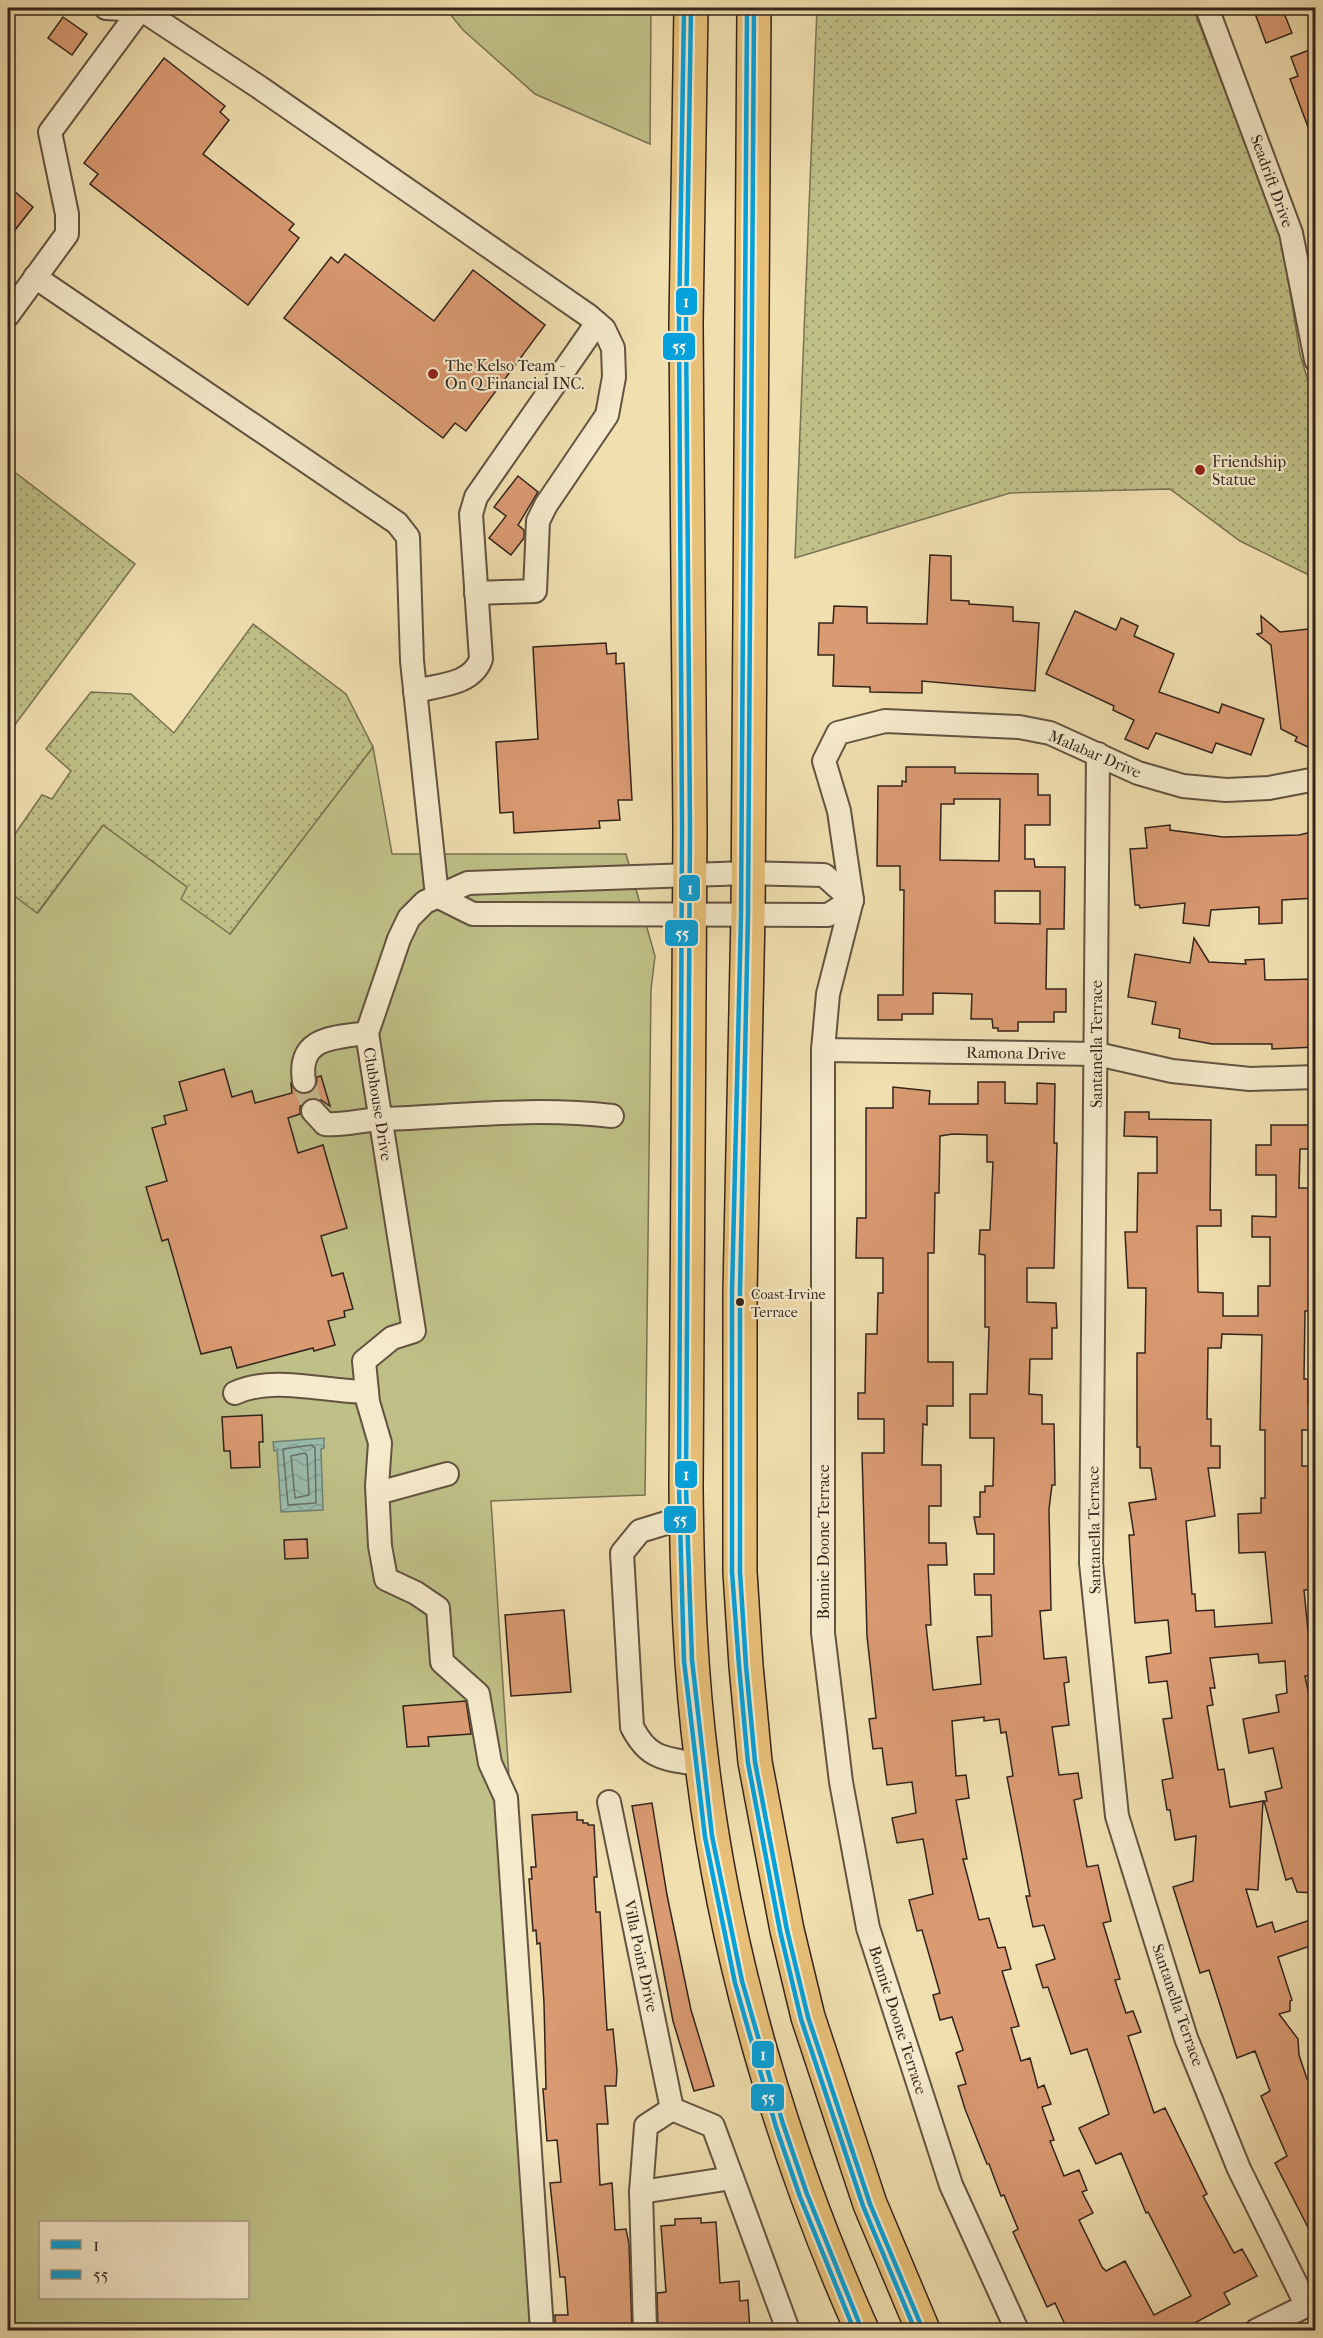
<svg xmlns="http://www.w3.org/2000/svg" width="1323" height="2338" viewBox="0 0 1323 2338" font-family="'IM FELL French Canon',serif">
<style>
.green{fill:#bfc087;stroke:#797251;stroke-width:1.5;fill-rule:evenodd}
.park{fill:url(#park-dots);stroke:#797251;stroke-width:1.5}
.water{fill:url(#water-waves);stroke:#717f73;stroke-width:1.5}
.lines{fill:none;stroke-linecap:round;stroke-linejoin:round}
.shore{stroke:#667064;stroke-width:1.5}
.building{fill:#da9a72;stroke:#33241b;stroke-width:1.5;fill-rule:evenodd}
.minor-tunnel{stroke:#caba91;stroke-width:22;stroke-dasharray:22 11;stroke-linecap:butt}
.minor-casing{stroke:#625340;stroke-width:26}
.highway-casing{stroke:#33241b;stroke-width:36}
.minor{stroke:#f5eacb;stroke-width:22}
.highway{stroke:#e8c078;stroke-width:33}
.bus-1-casing{stroke:#f5eacb;stroke-width:9}
.bus-2-casing{stroke:#f5eacb;stroke-width:9}
.bus-1{stroke:#05a1dc;stroke-width:4.5}
.bus-2{stroke:#05a1dc;stroke-width:4.5}
.poi-dot{fill:#8f2418;stroke:#f5eacb;stroke-width:2}
.bus-dot{fill:#33241b;stroke:#f5eacb;stroke-width:2}
.labels{text-anchor:middle;dominant-baseline:central;stroke-width:4.5;stroke-linejoin:round;paint-order:stroke}
.bus-label{font-size:14px;fill:#33241b;stroke:#f5eacb;text-anchor:start}
.street-label{font-size:16px;fill:#33241b;stroke:#f5eacb}
.poi-label{font-size:16px;fill:#33241b;stroke:#f5eacb;text-anchor:start}
.line-badge{stroke:#f5eacb;stroke-width:2}
.badge-label{font-size:16px;text-anchor:middle;font-weight:bold;fill:#fff}
</style>
<defs>
<pattern id="park-dots" width="8" height="8" patternUnits="userSpaceOnUse" patternTransform="scale(1.5)"><rect width="8" height="8" fill="#bfc087"/><path d="M2 2h.1M6 6h.1" fill="none" stroke="#9c9c6e" stroke-width="1.8" stroke-linecap="round"/></pattern>
<pattern id="water-waves" width="16" height="10" patternUnits="userSpaceOnUse" patternTransform="scale(1.5)"><rect width="16" height="10" fill="#9abcad"/><path d="M0 5q4-4 8 0t8 0" fill="none" stroke="#85a194"/></pattern>
</defs>
<rect width="100%" height="100%" fill="#f0dfaf"/>
<filter id="stains"><feTurbulence type="fractalNoise" baseFrequency=".00333" numOctaves="4"/><feColorMatrix values="0 0 0 0 .2 0 0 0 0 .09 0 0 0 0 .02 0 0 0 .5 -.17"/></filter>
<radialGradient id="worn" r=".72"><stop offset=".6" stop-color="#630" stop-opacity="0"/><stop offset="1" stop-color="#630" stop-opacity=".3"/></radialGradient>
<g class="green">
<path d="M445,8H651L650,144L535,94L463,30Z"/>
<path d="M373,747L392,854H626L655,956L651,990L645,1495L491,1501L545,2330H8V891L38,913L103,825L187,887L230,934ZM40,2222H248V2298H40Z"/>
</g>
<g class="park">
<path d="M817,8H1193L1281,235L1300,354L1315,404V578L1240,541L1170,489L1010,493L795,558Z"/>
<path d="M8,467L135,564L8,734Z"/>
<path d="M253,624L346,694L373,747L230,934L181,899L187,887L103,825L37,913L8,891V844L42,795L52,799L71,771L46,749L91,692L131,694L174,733Z"/>
</g>
<path class="water" d="M324,1438V1448L321,1449L323,1510L281,1512L277,1450L274,1451L273,1442Z"/>
<g class="lines">
<g class="shore">
<path d="M312,1445L315,1448L316,1503L288,1505L283,1449Z"/>
<path d="M305,1453L307,1456L309,1495L295,1498L291,1456Z"/>
</g>
</g>
<g class="building">
<path d="M1253,8H1282L1292,33L1266,43Z"/>
<path d="M63,17L87,34L72,55L48,38Z"/>
<path d="M1312,49L1316,59L1314,143L1290,79L1298,76L1291,57Z"/>
<path d="M164,58L225,106L220,112L229,120L203,154L294,224L289,230L299,238L248,305L90,184L98,174L84,163Z"/>
<path d="M8,186L33,207L8,239Z"/>
<path d="M345,254L434,321L473,270L545,325L466,431L455,423L443,438L284,318L331,257L338,263Z"/>
<path d="M518,476L538,492L518,525L524,530V538L511,555L489,538L506,516L494,507Z"/>
<path d="M930,555L951,556V600L969,601V604L1013,607V621L1039,623L1035,691L922,681V693L870,692V687L833,686L834,655H818L819,623H833L834,606L867,607V623L927,624Z"/>
<path d="M1075,611L1116,630L1121,618L1138,626L1134,636L1174,654L1159,692L1219,713L1222,704L1264,719L1251,755L1216,743L1212,753L1156,733L1148,749L1125,739L1134,720L1113,710L1114,706L1046,674Z"/>
<path d="M1261,616L1280,632L1309,629L1316,635V736L1310,748L1295,741L1297,737L1281,729L1271,645L1257,634L1262,633Z"/>
<path d="M606,643L607,654L616,653V664L624,663L632,800H618L620,820L599,821L600,828L514,833L513,812L500,813L496,742L538,739L533,647Z"/>
<path d="M906,767H955V773L1038,774V795H1050V825H1025V859H1034L1035,867H1065L1064,929H1047L1046,989H1066V1012H1054V1022H1018V1031H998V1028H993L992,1019H971L972,994L933,993V1014H902V1020H878V995H903L904,890H900V866H877L878,786H902V781L906,782ZM954,799H1000L999,861L940,860L941,804H954ZM995,891H1040V924L995,923Z"/>
<path d="M1170,825V830L1223,837L1299,835L1316,831V898L1282,900V923L1259,924V907L1211,910L1209,926L1183,923L1185,903L1140,908L1139,905H1135L1130,849L1147,848L1145,828Z"/>
<path d="M1194,938L1209,962L1246,964L1245,960L1264,959L1265,980L1316,979V1047L1272,1049V1044H1212L1179,1038L1180,1029L1152,1024L1156,1002L1128,997L1135,954L1190,963Z"/>
<path d="M224,1069L232,1097L252,1091L255,1103L292,1093L291,1084L298,1093H311L316,1087L317,1077L321,1076L330,1106L318,1098H309L300,1106V1114L288,1118L298,1153L323,1145L347,1228L321,1236L332,1276L343,1273L353,1309L344,1311L345,1317L328,1321L335,1345L314,1351L313,1348L237,1368L231,1347L201,1354L168,1239L162,1241L146,1187L167,1181L152,1128L166,1124L164,1116L187,1110L179,1082Z"/>
<path d="M978,1082H1005V1103L1037,1104V1083L1055,1084L1054,1143H1057L1054,1268H1027V1302L1056,1303L1057,1328H1052V1359H1030L1029,1394L1042,1395V1424H1054L1055,1485H1052L1049,1509L1051,1610L1040,1611L1044,1659L1066,1657L1069,1682L1064,1683L1069,1725L1052,1727L1059,1775L1078,1773L1082,1798L1074,1800L1087,1867L1098,1865L1111,1921L1103,1923L1120,1979L1115,1980L1126,2013L1133,2011L1141,2032L1128,2036L1154,2113L1165,2108L1207,2194L1203,2196L1234,2253L1242,2249L1257,2276L1224,2293L1230,2304L1180,2331H1068L1055,2303L1047,2307L1013,2232L1018,2229L1004,2195L1001,2196L989,2164H987L965,2109L958,2086L966,2084L956,2053L963,2050L952,2017L940,2020L933,1995L940,1993L922,1930L917,1931L909,1900L933,1894L923,1839L897,1843L892,1818L916,1813L912,1782L887,1785L882,1748L873,1749L869,1719L876,1718L867,1636L862,1453H884V1419H858V1393H865L866,1334H877L878,1293H883V1258H856L857,1218H866V1108H893V1087L930,1091L929,1104H978ZM953,1134L987,1135V1162H993L990,1230H980L979,1254L985,1255V1327H989L987,1394H970V1438H994L993,1486H985V1492H980V1517H974L977,1534H994V1574H974L975,1595H991L992,1636L977,1637L981,1684L933,1690L926,1625H931L928,1565H947L946,1543H929V1506H941V1465H922L923,1424L927,1425V1406H953V1362H928V1253H934L935,1193H939L940,1136ZM984,1717V1721L999,1719L1001,1733L1006,1732L1013,1776L1007,1777L1030,1896H1026L1033,1927L1044,1925L1055,1959L1036,1965L1043,1988L1048,1987L1071,2054L1087,2049L1109,2114L1079,2128L1096,2164L1121,2153L1146,2213L1148,2212L1191,2296L1154,2315L1125,2261L1106,2271L1102,2267L1079,2220L1093,2213L1082,2192L1087,2190L1079,2170L1064,2176L1050,2141L1054,2140L1042,2107L1051,2104L1044,2085L1038,2088L1030,2058L1021,2061L1011,2028L1019,2026L1002,1971L1011,1969L1005,1947L998,1948L989,1918L979,1920L963,1859H967L956,1800L969,1798L966,1775L956,1776L952,1721Z"/>
<path d="M1125,1112H1149V1119L1211,1120L1210,1210H1221V1226H1197L1198,1292L1223,1293V1316H1258V1286H1270V1237H1252V1216L1276,1217V1175H1256V1145H1271V1125H1316V1149H1300L1299,1188H1316V1311H1305L1304,1379H1308V1404L1316,1405V1430H1302V1466H1316V1589L1304,1590L1310,1652H1316V1676H1305L1316,1729V1893L1297,1892L1292,1878L1286,1880L1264,1801H1267L1265,1792L1282,1788L1273,1748L1249,1753L1243,1719L1279,1712L1276,1695L1287,1693L1285,1661L1259,1663L1258,1654L1210,1658L1215,1688H1210L1213,1705L1207,1706L1218,1770L1224,1769L1230,1807L1263,1801L1258,1890L1246,1889L1257,1927L1272,1922L1275,1932L1316,1918V1944L1278,1957L1292,2000L1290,2001V2011L1279,2014L1298,2039L1299,2055L1307,2079L1316,2075V2243L1275,2163L1287,2156L1261,2096L1270,2091L1255,2051L1237,2058L1209,1970L1200,1973L1173,1887L1193,1881L1196,1836L1175,1840L1170,1810H1167L1162,1780L1173,1778L1163,1719L1172,1718L1167,1681L1149,1683L1146,1657L1171,1653L1168,1620L1135,1623L1129,1535H1134L1129,1503L1156,1499L1151,1468H1140V1447H1137V1353H1145L1146,1288H1128L1125,1232H1137L1138,1173H1157V1137L1124,1136ZM1222,1334L1262,1335L1260,1430H1265V1498H1261V1513L1238,1514L1239,1553L1265,1552L1272,1623L1215,1627L1214,1610L1196,1611L1195,1594H1192L1186,1521L1215,1516L1208,1468H1220V1446H1211V1419H1207L1208,1348H1221Z"/>
<path d="M262,1415L263,1442H259L260,1467L231,1468L230,1451H224L222,1417Z"/>
<path d="M307,1539L308,1558L285,1559L284,1540Z"/>
<path d="M564,1610L571,1692L511,1696L505,1615Z"/>
<path d="M466,1701L471,1734L428,1737L429,1746L407,1747L403,1706Z"/>
<path d="M652,1803L667,1895L691,2010L714,2086L694,2091L673,2021L632,1806Z"/>
<path d="M577,1812V1820H583V1823H588V1825H594L597,1877H594L596,1912H600L607,2030L613,2029L617,2071L616,2086H605L608,2124H597L600,2185L612,2183L615,2230L626,2229L629,2244L632,2331H555V2315H568L565,2277H560L550,2183L561,2182L557,2140L547,2141L543,2089H546L544,2003L540,1943L537,1944L536,1930L533,1931L529,1879H532L531,1867H536L532,1815Z"/>
<path d="M701,2218V2223L716,2222L720,2283L739,2281L740,2301L748,2300L750,2331H658L657,2293L666,2292L661,2226L675,2225V2219Z"/>
</g>
<g class="lines">
<path class="minor-tunnel" d="M304,1081L313,1111"/>
<g class="minor-casing">
<g id="minor">
<path d="M106,8L140,10"/>
<path d="M139,8L259,87L589,316L604,329L613,348L614,377L607,415L546,505L538,521L535,591L476,593"/>
<path d="M1207,8L1291,233L1316,360"/>
<path d="M35,277L397,523L408,537L412,661L437,896"/>
<path d="M8,315L67,234V214L50,132L140,10"/>
<path d="M415,691C439,685 472,685 481,659L471,514L476,497L597,323"/>
<path d="M1098,754L1091,1563L1117,1816L1186,2038L1239,2169L1306,2304"/>
<path d="M437,896L473,914L828,915L852,900"/>
<path d="M823,1050L1097,1054L1172,1071L1250,1079L1316,1077"/>
<path d="M304,1081C297,1036 335,1038 367,1033"/>
<path d="M313,1111L325,1124C346,1126 364,1119 385,1119C461,1116 536,1107 612,1116"/>
<path d="M235,1393C274,1375 325,1392 367,1392"/>
<path d="M378,1493L447,1474"/>
<path d="M686,1517L640,1531L622,1553L632,1727C650,1762 667,1758 702,1765"/>
<path d="M609,1802L672,2109L646,2126L641,2192L645,2330"/>
<path d="M672,2109L713,2126L788,2330"/>
<path d="M641,2192L732,2178"/>
<path d="M542,2330L506,1798L490,1763L478,1694L442,1662L438,1608L416,1593L386,1579L380,1546L377,1486L380,1443L368,1402L364,1361L392,1338L414,1331L367,1033L399,939L409,918L425,902L468,883L747,873L824,875L852,900"/>
<path d="M1017,2330L951,2185L868,1928L841,1782L823,1633V1050L828,994L852,900L839,811L824,761L838,733L885,721L1019,727L1050,733L1138,773L1183,786L1226,790L1269,788L1316,779"/>
<path d="M1257,2330L1316,2301"/>
</g>
</g>
<g class="highway-casing">
<g id="highway">
<path d="M691,8L686,324L690,829L686,1487C687,1580 690,1672 702,1764C725,1956 783,2154 862,2330"/>
<path d="M754,8L748,915L740,1292V1572L746,1666L755,1762L787,1930L808,2017L870,2204L923,2330"/>
</g>
</g>
<use href="#minor" class="minor"/>
<use href="#highway" class="highway"/>
<g class="bus-1-casing">
<g id="bus-1">
<path d="M691,8L686,324L690,829L686,1487L692,1660L712,1836L742,1981L783,2124L807,2194L862,2330"/>
<path d="M754,8L748,915L740,1292V1572L746,1666L755,1762L787,1930L808,2017L870,2204L923,2330"/>
</g>
</g>
<g class="bus-2-casing">
<g id="bus-2">
<path d="M684,8L679,324L682,829L679,1487L684,1661L705,1837L735,1983L776,2127L800,2197L854,2330"/>
<path d="M747,8L741,915L732,1292V1572L739,1666L748,1763L780,1931L801,2019L863,2206L915,2330"/>
</g>
</g>
<use href="#bus-1" class="bus-1"/>
<use href="#bus-2" class="bus-2"/>
</g>
<g class="poi-dot">
<circle cx="433" cy="374" r="6"/>
<circle cx="1200" cy="470" r="6"/>
</g>
<circle class="bus-dot" cx="740" cy="1302" r="5"/>
<g class="labels">
<g class="bus-label">
<text x="751" y="1294">Coast-Irvine<tspan x="751" dy="18">Terrace</tspan></text>
</g>
<g class="street-label">
<text transform="translate(1272 181) rotate(70)">Seadrift Drive</text>
<text transform="translate(1095 754) rotate(23)">Malabar Drive</text>
<text transform="translate(1096 1044) rotate(-90)">Santanella Terrace</text>
<text transform="translate(1016 1053) rotate(1)">Ramona Drive</text>
<text transform="translate(378 1104) rotate(81)">Clubhouse Drive</text>
<text transform="translate(1094 1530) rotate(-91)">Santanella Terrace</text>
<text transform="translate(823 1542) rotate(-90)">Bonnie Doone Terrace</text>
<text transform="translate(641 1956) rotate(78)">Villa Point Drive</text>
<text transform="translate(1178 2005) rotate(71)">Santanella Terrace</text>
<text transform="translate(898 2020) rotate(72)">Bonnie Doone Terrace</text>
</g>
<g class="poi-label">
<text x="445" y="365">The Kelso Team -<tspan x="445" dy="18">On Q Financial INC.</tspan></text>
<text x="1212" y="461">Friendship<tspan x="1212" dy="18">Statue</tspan></text>
</g>
</g>
<g class="line-badge">
<rect x="675" y="287" width="23" height="29" rx="6" fill="#05a1dc"/>
<rect x="662" y="332" width="34" height="29" rx="6" fill="#05a1dc"/>
<rect x="678" y="874" width="23" height="28" rx="6" fill="#05a1dc"/>
<rect x="664" y="919" width="35" height="28" rx="6" fill="#05a1dc"/>
<rect x="674" y="1460" width="24" height="29" rx="6" fill="#05a1dc"/>
<rect x="663" y="1505" width="34" height="29" rx="6" fill="#05a1dc"/>
<rect x="751" y="2040" width="24" height="29" rx="6" fill="#05a1dc"/>
<rect x="750" y="2083" width="35" height="29" rx="6" fill="#05a1dc"/>
</g>
<g class="badge-label">
<text x="686" y="307">1</text>
<text x="679" y="352">55</text>
<text x="690" y="894">1</text>
<text x="682" y="939">55</text>
<text x="686" y="1480">1</text>
<text x="680" y="1525">55</text>
<text x="763" y="2060">1</text>
<text x="768" y="2103">55</text>
</g>
<rect width="1323" height="2338" fill="none" stroke="#f0dfaf" stroke-width="30"/>
<rect x="9" y="9" width="1305" height="2320" fill="none" stroke="#33241b" stroke-width="3"/>
<rect x="15" y="15" width="1293" height="2308" fill="none" stroke="#33241b" stroke-width="1.5"/>
<rect x="39" y="2221" width="210" height="78" fill="#f5eacb" stroke="#a79b85" stroke-width="1.5"/>
<rect x="51" y="2240" width="30" height="9" fill="#05a1dc" stroke="#a79b85" stroke-width="1.5"/>
<text x="93" y="2251" font-size="18" fill="#33241b">1</text>
<rect x="51" y="2270" width="30" height="9" fill="#05a1dc" stroke="#a79b85" stroke-width="1.5"/>
<text x="93" y="2281" font-size="18" fill="#33241b">55</text>
<rect width="100%" height="100%" filter="url(#stains)"/>
<rect width="100%" height="100%" fill="url(#worn)"/>
</svg>
